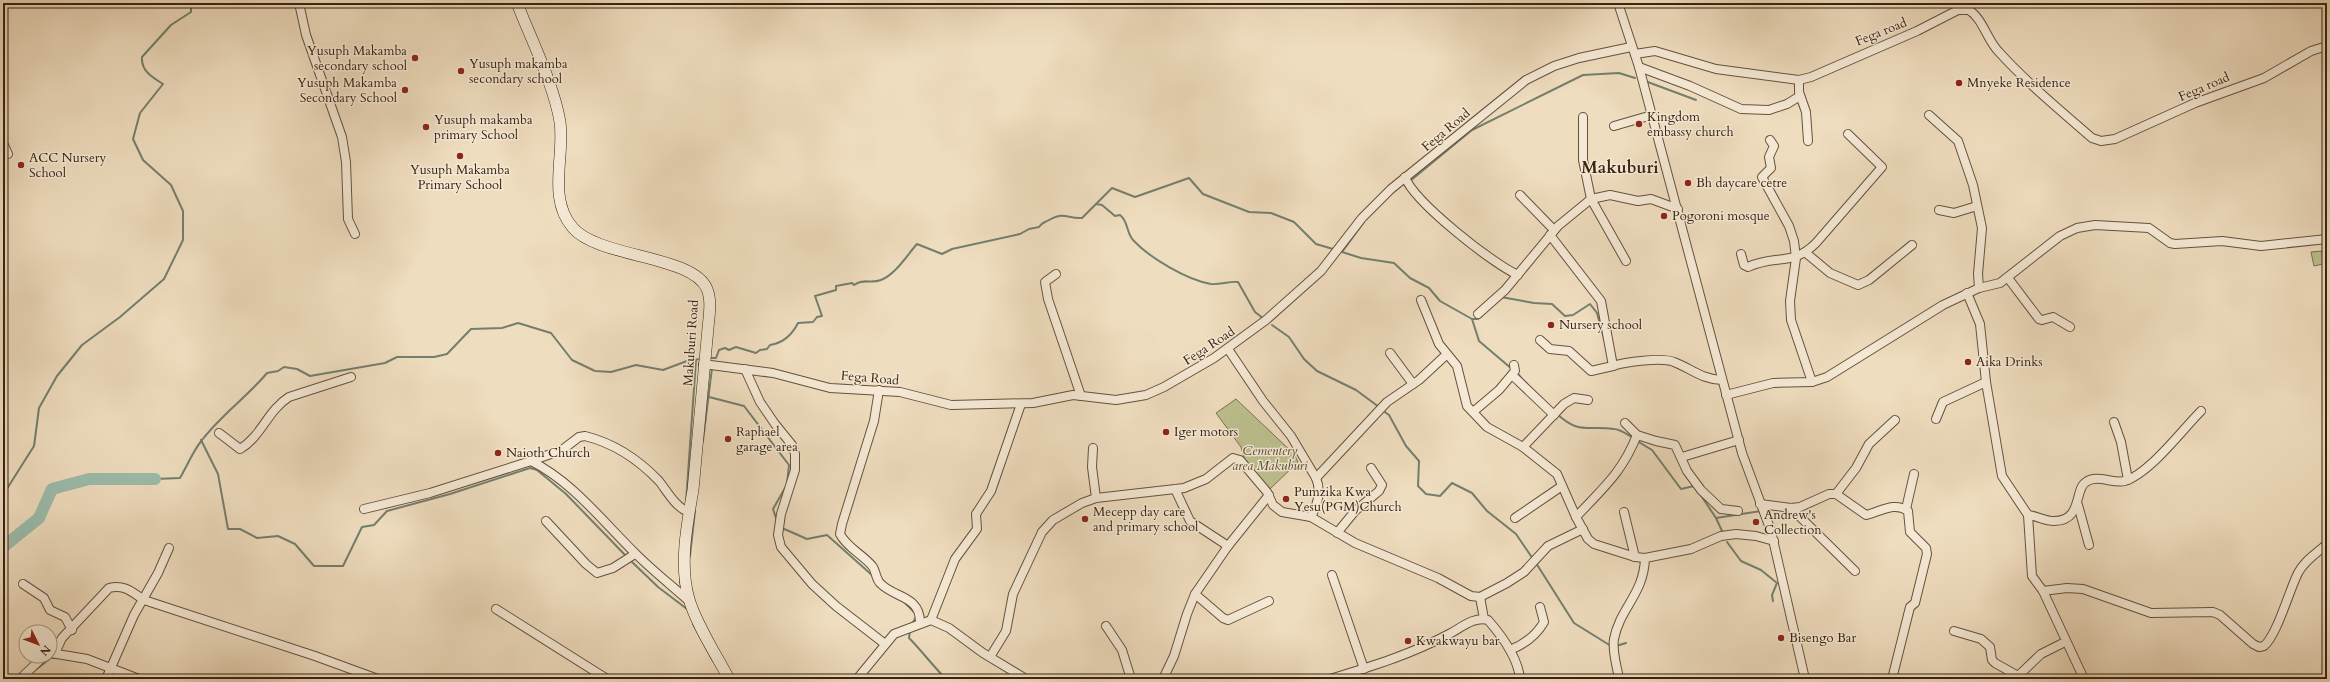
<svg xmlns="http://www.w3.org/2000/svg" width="2330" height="682" viewBox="0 0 2330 682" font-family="Cardo,serif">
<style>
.green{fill:#bdc08f;stroke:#7a7150}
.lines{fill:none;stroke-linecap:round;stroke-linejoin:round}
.stream{stroke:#737f6e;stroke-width:2}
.river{stroke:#9bbdac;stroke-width:12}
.street-casing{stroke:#66513d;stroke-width:10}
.secondary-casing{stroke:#382212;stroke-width:12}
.street{stroke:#f5e9d5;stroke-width:8}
.secondary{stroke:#f5e9d5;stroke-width:11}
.poi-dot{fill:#8f2418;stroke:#f5e9d5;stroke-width:1.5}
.labels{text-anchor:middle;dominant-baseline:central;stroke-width:3;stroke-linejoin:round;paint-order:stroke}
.street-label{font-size:13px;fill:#382212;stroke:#f5e9d5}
.poi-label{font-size:13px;fill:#382212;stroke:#f5e9d5;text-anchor:start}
.park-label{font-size:13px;font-style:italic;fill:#594a31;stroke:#f5e9d5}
.district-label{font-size:17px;font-weight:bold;fill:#382212;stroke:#f5e9d5}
</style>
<rect width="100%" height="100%" fill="#efddbf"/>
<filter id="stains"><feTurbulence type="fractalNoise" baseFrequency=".005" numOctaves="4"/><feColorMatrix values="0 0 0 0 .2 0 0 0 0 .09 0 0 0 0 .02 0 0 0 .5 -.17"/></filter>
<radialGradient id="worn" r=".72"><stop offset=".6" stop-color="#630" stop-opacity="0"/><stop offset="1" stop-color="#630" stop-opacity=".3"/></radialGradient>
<g class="green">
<path d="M2322,251L2323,264L2314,266L2311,252Z"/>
<path d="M1236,399L1294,454L1298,462L1270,489L1245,461L1241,447L1216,413Z"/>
</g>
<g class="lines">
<g class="stream">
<path d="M1645,81L1696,100"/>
<path d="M1410,181L1472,130L1583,75L1619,73L1635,78"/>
<path d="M1096,204L1102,205L1115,216L1120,215C1129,222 1126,234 1134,241C1150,258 1187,280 1211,284C1220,285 1229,281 1238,282L1255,312L1264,319"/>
<path d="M1364,222L1342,252L1361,258L1394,263L1410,278L1429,288L1440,301L1472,319L1479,341L1512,369"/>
<path d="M1501,297L1534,303L1552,304L1565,316L1573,315L1590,304L1597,313L1605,342"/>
<path d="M1472,319H1478L1482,316"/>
<path d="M1272,325L1289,337L1304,359L1317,371L1356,390L1379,407"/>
<path d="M709,358H716L719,350L725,348L729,350L736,347L756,353L760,350L767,349L770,345C783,343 792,335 798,323L813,322L817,317L822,316L815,296L836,290V286L852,283L854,285C863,278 871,284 881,280C896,274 907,255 917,244L942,254L952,249L1020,234L1029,229L1039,227C1042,222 1044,223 1049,220C1065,211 1067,219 1082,218L1112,188L1135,197L1189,178L1203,194L1249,212L1271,213L1294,222L1316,244L1333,249"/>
<path d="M1517,373L1527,384"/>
<path d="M708,394L709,397L744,406L789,465L787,484"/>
<path d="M1382,410L1389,415L1406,446L1419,461L1418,486L1426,494L1440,496L1452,483L1472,493L1487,511L1516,534L1533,559"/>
<path d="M1557,414C1580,435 1587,425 1614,429C1620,429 1628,435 1634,438"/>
<path d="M201,440L218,474L228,529H240L257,538L278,536L295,544L314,566H343L362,527L374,525L387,511L450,494L530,468L537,470L566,494L627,557"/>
<path d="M703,441L712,368"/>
<path d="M1637,441L1652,450L1681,489L1694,486"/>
<path d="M155,479L180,478C187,466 193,451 202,440C221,415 247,397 267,373L278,371L284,367L297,369L310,376L385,363L397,357H434L447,354L471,329L502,328L518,323L551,333L572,360L595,371L611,372L636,365L663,370L687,361L700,359"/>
<path d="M1700,494L1716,518L1761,511"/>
<path d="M3,495L34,446L39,408L57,376L82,345L120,317L164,279L183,240V211L171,185L143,160L133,139L140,113L163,84C152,77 141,71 142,57L171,25L191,12V3"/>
<path d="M686,502L696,360"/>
<path d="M1716,518L1722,531"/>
<path d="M777,521L773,509L785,488"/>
<path d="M782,528L807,539L827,535L873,576"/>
<path d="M1727,542L1741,561L1761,570L1777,583L1772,595L1773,601"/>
<path d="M690,556L695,511"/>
<path d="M630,560L658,587L687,609"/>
<path d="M1536,563L1574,623L1611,646"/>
<path d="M680,578L681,589"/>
<path d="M901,599L916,614"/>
<path d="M693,624L713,661"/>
<path d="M912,624L916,617"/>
<path d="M910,631L909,638C922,651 932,665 946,679"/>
<path d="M1616,646L1626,643"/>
<path d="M34,671L51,658H59"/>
</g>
<path class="river" d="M3,547L39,518L52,489L89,479H155"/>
<g class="street-casing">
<g id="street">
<path d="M299,3L306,35L342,137L346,162L348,219L355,234"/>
<path d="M1618,3L1639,67L1742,453L1771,531L1805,679"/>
<path d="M1635,54L1655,51L1716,69L1799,80L1811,77L1917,31L1958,10H1969C1983,19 1987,40 1999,52C2027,83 2060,110 2092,138L2101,141L2115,139L2195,103L2264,78L2311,51L2327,46"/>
<path d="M1639,67L1690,86L1741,109L1769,110L1787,104L1800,96"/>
<path d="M1799,80V92L1806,112L1808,141"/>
<path d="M1929,115L1958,141L1973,185L1982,228L1978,274L1979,288"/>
<path d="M1583,117V160L1591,199L1626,261"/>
<path d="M1614,126L1652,115"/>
<path d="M1770,140L1774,146L1769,157L1771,168L1762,177L1789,226L1794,241L1796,258L1790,301L1791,320L1812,382"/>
<path d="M3,143L8,154"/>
<path d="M1405,177C1414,202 1493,264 1518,275"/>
<path d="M1520,195L1554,230"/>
<path d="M1939,210L1954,213L1977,206"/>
<path d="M1550,235L1601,301L1613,366C1625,362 1662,357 1674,362C1692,369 1701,379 1722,380"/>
<path d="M1806,253L1830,273L1858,285L1869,280L1912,245"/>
<path d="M1741,254L1744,265L1748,267C1776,254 1792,267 1816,243L1882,167L1848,134"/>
<path d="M1056,274L1045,282L1048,299L1081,396"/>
<path d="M2008,278L2039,319L2042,320L2053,317L2070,327"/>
<path d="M1967,293L1980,324L1986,382L2002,476L2028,515L2032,576L2043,591L2084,679"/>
<path d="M1421,300L1439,344L1457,366L1467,406L1487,427L1523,447L1557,474L1576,517L1588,539L1594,544L1635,557L1645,558L1691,549L1721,536L1736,534L1756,536L1774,541"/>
<path d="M1478,314L1505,290L1558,226L1591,199L1610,195L1638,201L1651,199L1678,209"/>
<path d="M1540,340L1550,349L1569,351L1591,371L1613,366"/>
<path d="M1228,349L1263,401L1291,436L1316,478C1322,492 1317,505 1311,517"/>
<path d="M1390,353L1413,384"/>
<path d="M703,364L773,373L830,388L900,392L951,405L1033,403L1073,395L1116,400L1146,395L1164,387L1214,358L1266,320L1321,271L1362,218L1391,189L1526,80L1554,66L1579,58L1631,47"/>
<path d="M745,369L760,402L775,424L792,445L795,454V470L781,514L778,535L781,547L812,584L836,606L885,644"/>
<path d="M1512,375L1554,415"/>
<path d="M879,390L874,421L842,524L840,534C847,548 864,555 873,567C876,572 876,580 881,584C895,598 920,596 920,622"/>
<path d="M1726,395L1773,383L1812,382L1827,377L1943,305L1979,288L2000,283L2060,236L2077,228L2095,225L2149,228L2170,243L2175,244L2222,241L2261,246L2327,239"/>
<path d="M1473,412L1499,390L1515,371L1514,365"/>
<path d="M1936,419L1943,402L1986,382"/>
<path d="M2114,422L2121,442L2128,480"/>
<path d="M1625,423L1637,435L1656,441L1675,445L1687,471L1701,490L1721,509L1738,511"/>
<path d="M219,433L240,449C262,436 267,411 289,397L351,377"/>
<path d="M1523,447L1564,404L1574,398L1588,400"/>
<path d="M1093,448L1092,467L1096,498"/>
<path d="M1682,457L1739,440"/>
<path d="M531,461C573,482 603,522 636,554C653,571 671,585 689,601"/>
<path d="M1316,478L1387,402L1419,380L1446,355"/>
<path d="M1175,489L1190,521L1228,546"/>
<path d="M1836,494L1856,468L1869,444L1895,420"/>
<path d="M1760,504L1791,508L1800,507L1829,494H1836L1866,515C1880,512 1894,501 1908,511L1910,532L1926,548L1927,554L1915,603L1910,607L1892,679"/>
<path d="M2078,505L2089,545"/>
<path d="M1791,508L1855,571"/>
<path d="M364,509L430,493L531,461L562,450L579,437L585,436C613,443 639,460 659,481C667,491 676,508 689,512"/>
<path d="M1906,509L1914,474"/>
<path d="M1624,512L1635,557"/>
<path d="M2028,515C2037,516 2045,521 2054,521C2083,521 2074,489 2086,482C2097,474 2113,484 2125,481C2150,473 2182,430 2201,411"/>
<path d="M1576,517C1603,488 1622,473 1637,435"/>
<path d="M1515,518L1562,486"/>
<path d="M546,521L586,564L597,573L613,568L635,554"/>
<path d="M1337,533L1355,511L1379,491L1382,485L1371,468"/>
<path d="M1332,575L1364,669"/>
<path d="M23,584L44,598L50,610L65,617L72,630"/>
<path d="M2043,591L2067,588L2083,589L2151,613L2213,612L2220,615L2253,644L2259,647L2264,646C2277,635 2289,591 2298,573C2304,561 2317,553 2327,544"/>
<path d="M1195,594L1223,618L1228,620L1269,601"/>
<path d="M1480,597L1484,619"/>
<path d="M496,609L607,679"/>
<path d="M931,620L955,559L977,529L976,514L991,491L1021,404"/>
<path d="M1106,626L1122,650L1131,679"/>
<path d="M1954,631L1981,639L1990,647L1992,660L1995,663L2018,676L2041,654L2065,642"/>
<path d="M1510,650C1525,644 1536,636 1544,622L1540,607"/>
<path d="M51,653L87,659L139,679"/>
<path d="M55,653L62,638L109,588C124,584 132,592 144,600L315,656L378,679"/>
<path d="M990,657L1006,631L1013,594L1042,532L1053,520L1082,503L1096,498L1184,488L1206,479L1233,458L1240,460L1267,492L1273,505L1282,512L1311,517L1355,543L1438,578L1471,596L1480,597L1507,583L1524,572L1548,546L1583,529"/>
<path d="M20,679L44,656"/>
<path d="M106,679L134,615L158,573L169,548"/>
<path d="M857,679L894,634L931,620L949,628L983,653L1026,679"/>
<path d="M1163,679L1174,656L1187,614L1195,594L1228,546L1269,495"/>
<path d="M1276,679H1294"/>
<path d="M1330,679C1373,666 1412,654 1451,633C1462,627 1475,616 1488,620C1502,636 1518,657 1520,679"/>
<path d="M1619,679C1617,666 1612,652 1614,639C1620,608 1644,594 1645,558"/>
</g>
</g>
<g class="secondary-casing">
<path id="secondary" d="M517,3C531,39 554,85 560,122C565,156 547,199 573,228C599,258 693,255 707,289C712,301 709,316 708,328L693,490C687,524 679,566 689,599C696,624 717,656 729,679"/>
</g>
<use href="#street" class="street"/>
<use href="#secondary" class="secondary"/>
</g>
<g class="poi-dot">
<circle cx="415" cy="58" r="4"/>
<circle cx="461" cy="71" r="4"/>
<circle cx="1959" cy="83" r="4"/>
<circle cx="405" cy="90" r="4"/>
<circle cx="1639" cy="124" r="4"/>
<circle cx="426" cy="127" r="4"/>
<circle cx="460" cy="156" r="4"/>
<circle cx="21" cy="165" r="4"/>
<circle cx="1688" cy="183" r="4"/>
<circle cx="1664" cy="216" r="4"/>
<circle cx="1551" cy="325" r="4"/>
<circle cx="1968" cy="362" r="4"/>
<circle cx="1166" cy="432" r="4"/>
<circle cx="728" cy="439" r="4"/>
<circle cx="498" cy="453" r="4"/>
<circle cx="1286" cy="499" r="4"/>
<circle cx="1085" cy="519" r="4"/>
<circle cx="1756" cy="522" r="4"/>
<circle cx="1781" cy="638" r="4"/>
<circle cx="1408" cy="641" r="4"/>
</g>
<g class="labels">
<g class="street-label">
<text transform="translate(1881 32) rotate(-22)">Fega road</text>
<text transform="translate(2204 87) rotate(-23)">Fega road</text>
<text transform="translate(1446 130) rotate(-40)">Fega Road</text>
<text transform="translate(691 343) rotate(-86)">Makuburi Road</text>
<text transform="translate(1209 346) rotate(-33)">Fega Road</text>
<text transform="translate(870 378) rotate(5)">Fega Road</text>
</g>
<g class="poi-label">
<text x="407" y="51" text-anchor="end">Yusuph Makamba<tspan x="407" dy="15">secondary school</tspan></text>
<text x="469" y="64">Yusuph makamba<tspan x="469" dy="15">secondary school</tspan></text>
<text x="397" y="83" text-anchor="end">Yusuph Makamba<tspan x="397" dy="15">Secondary School</tspan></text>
<text x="1967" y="83">Mnyeke Residence</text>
<text x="1647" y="117">Kingdom<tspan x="1647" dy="15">embassy church</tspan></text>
<text x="434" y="120">Yusuph makamba<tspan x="434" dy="15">primary School</tspan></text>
<text x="29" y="158">ACC Nursery<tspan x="29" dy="15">School</tspan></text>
<text x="460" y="170" text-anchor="middle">Yusuph Makamba<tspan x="460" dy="15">Primary School</tspan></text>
<text x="1696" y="183">Bh daycare cetre</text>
<text x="1672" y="216">Pogoroni mosque</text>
<text x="1559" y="325">Nursery school</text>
<text x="1976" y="362">Aika Drinks</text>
<text x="736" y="432">Raphael<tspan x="736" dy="15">garage area</tspan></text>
<text x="1174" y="432">Iger motors</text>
<text x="506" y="453">Naioth Church</text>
<text x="1294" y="492">Pumzika Kwa<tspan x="1294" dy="15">Yesu(PGM)Church</tspan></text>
<text x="1093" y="512">Mecepp day care<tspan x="1093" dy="15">and primary school</tspan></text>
<text x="1764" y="515">Andrew's<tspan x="1764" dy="15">Collection</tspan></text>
<text x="1789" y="638">Bisengo Bar</text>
<text x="1416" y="641">Kwakwayu bar</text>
</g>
<g class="park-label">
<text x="1270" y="451">Cementery<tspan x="1270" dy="15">area Makuburi</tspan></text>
</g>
<g class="district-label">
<text x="1620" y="167">Makuburi</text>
</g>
</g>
<rect width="2330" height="682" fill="none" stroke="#efddbf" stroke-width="16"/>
<rect x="4" y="4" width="2322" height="674" fill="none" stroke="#382212" stroke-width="2"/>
<rect x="8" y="8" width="2314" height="666" fill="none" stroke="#382212"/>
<g transform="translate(38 644) rotate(132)"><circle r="19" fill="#f5e9d5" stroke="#a99987"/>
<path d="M0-3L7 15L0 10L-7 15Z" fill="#8f2418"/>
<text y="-6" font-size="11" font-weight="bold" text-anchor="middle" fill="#382212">N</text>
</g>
<rect width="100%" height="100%" filter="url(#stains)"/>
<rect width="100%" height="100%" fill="url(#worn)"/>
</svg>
